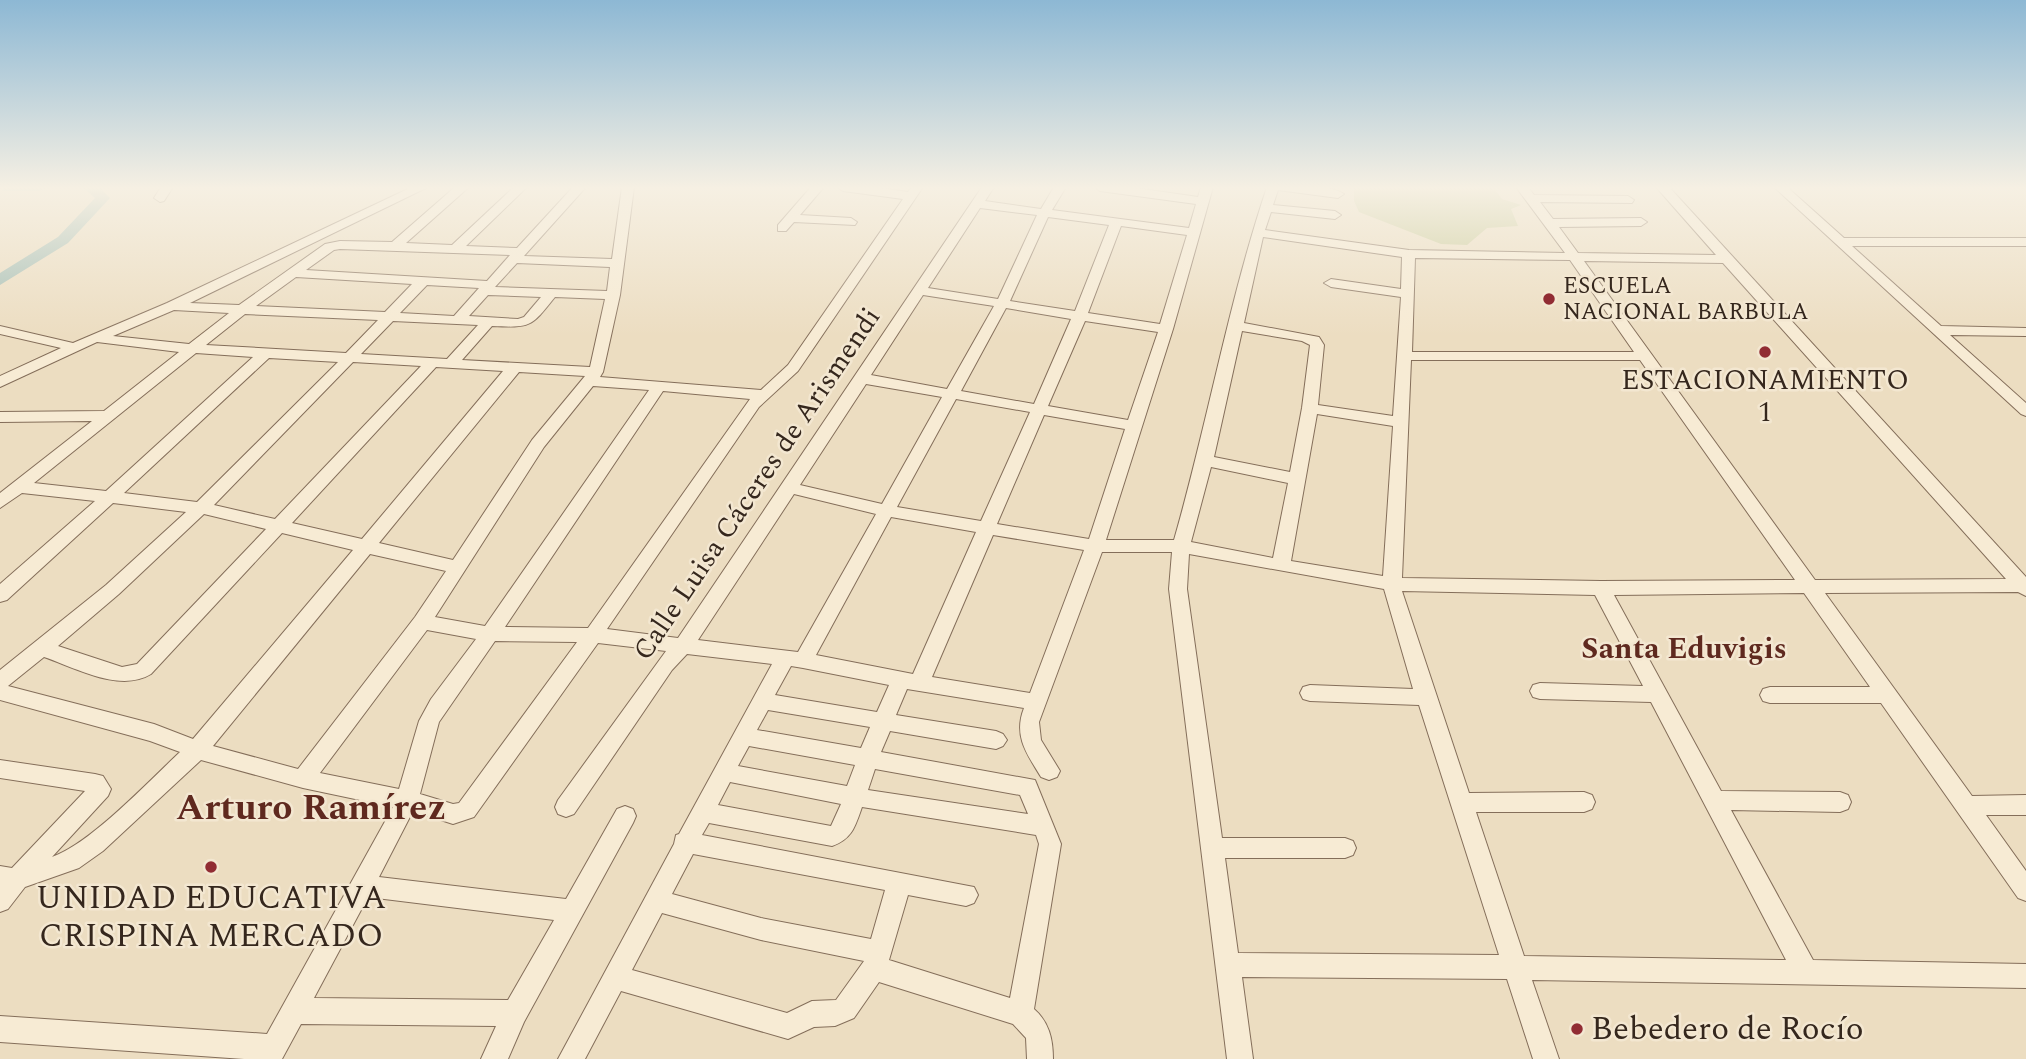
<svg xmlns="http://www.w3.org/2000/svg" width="2026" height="1059" viewBox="0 0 2026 1059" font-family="Spectral,serif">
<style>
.green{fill:#c6c996}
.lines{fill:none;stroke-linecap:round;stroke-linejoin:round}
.river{fill:#a4beb5;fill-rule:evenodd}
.minor-casing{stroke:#846e5a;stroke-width:2}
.minor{fill:#f7ebd4;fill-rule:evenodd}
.poi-dot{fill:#912c33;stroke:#f3e7d1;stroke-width:2.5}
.labels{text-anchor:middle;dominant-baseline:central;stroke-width:5;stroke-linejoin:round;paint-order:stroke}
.far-poi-label{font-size:23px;fill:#35271d;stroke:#f3e7d1;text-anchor:start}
.poi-label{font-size:28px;fill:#35271d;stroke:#f3e7d1}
.street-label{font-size:28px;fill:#35271d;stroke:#f3e7d1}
.neighbourhood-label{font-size:30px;font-weight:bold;fill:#5f291f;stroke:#f3e7d1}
.near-poi-label{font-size:33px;fill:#35271d;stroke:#f3e7d1}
.near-neighbourhood-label{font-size:37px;font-weight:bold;fill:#5f291f;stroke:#f3e7d1}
</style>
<rect width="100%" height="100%" fill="#ecddc1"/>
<path class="green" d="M1354,187H1493L1502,199L1521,205L1511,209L1518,226L1487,228L1467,245L1441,244L1359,212L1354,201Z"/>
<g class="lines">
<g class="river">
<path d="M0,187H46L39,191H3Z"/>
<path d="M83,187H99L110,198L68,243L0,285V273L58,237L95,198Z"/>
</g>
<g class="minor-casing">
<g id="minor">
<path d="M161,187H173L164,201L160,202L154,198Z"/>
<path d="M412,187H428L190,303L239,305L325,244L340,241L392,242L455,187H469L406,243L452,245L514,187H527L466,246L517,248L573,187H586L524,256L612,259L622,187H634L620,295L603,372L600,377L761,390L788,365L903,199L843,191L837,187H873L908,192L911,187H923L798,371L759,407L607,629L678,638L982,187H994L985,201L1041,209L1054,187H1066L1052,210L1189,228L1196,204L1100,191L1094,187H1129L1198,197L1201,187H1213L1173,329L1106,540H1174C1208,422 1228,303 1267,187C1287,187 1328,183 1344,194L1338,198L1278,190L1273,205L1335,211L1341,215L1335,219L1271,212L1265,230L1409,250L1565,253L1516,187H1528L1534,195L1628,196L1634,200L1632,203L1540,202L1553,219L1641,218L1647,222L1641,226L1559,227L1578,253L1716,255L1656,187H1669L2026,577V596L2018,592L1825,593L1972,796L2026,795V815H1986L2026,871V901L2018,898L1881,703H1770L1763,701L1760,695L1763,689L1770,687H1870L1804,593L1614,595L1721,791L1840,792L1848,795L1851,802L1848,809L1840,812L1731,810L1813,960L2026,964V988L1532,980L1559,1059H1533L1507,979L1242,977L1253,1059H1227L1169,589L1172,552H1102L1039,722L1041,740L1060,771L1057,777L1049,780L1041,777C1027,754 1013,736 1024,708L907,689L896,715L996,731L1003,734L1007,740L1003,746L996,749L890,731L881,752L1035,780L1061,844L1034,1009C1049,1022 1053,1039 1053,1059H1027L1026,1038L1013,1024L879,982L854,1018L835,1026L814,1027L788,1039L621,991L585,1059H558L674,844L676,835L679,834L772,664L687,654L672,670L574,814L566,817L558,814L555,807L558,800L666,651L598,643L474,817L453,824L413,811L379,877L566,899L617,809L625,806L633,809L636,816L633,823L524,1022L508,1059H481L496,1026L301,1024L282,1059H244L0,1042V1016L267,1034L393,807L303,788L201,760L103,851L79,868L25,887L8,909L0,912V866L12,868L85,791L0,778V760L95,774L103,776L111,789L108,796L52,857C90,844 149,781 180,752L150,741L0,700V670L106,585L186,512L113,503L7,600L0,602V584L95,501L22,493L0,508V493L92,421L0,422V412L104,411L179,352L97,342L0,387V376L61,348L0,334V326L73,343L167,303ZM980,208L1037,215L998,299L928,288ZM1048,217L1109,225L1075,311L1010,301ZM1121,226L1187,235L1160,324L1088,313ZM1263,237L1402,257L1401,289L1331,279L1324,283L1331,287L1401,297L1393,416L1318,405L1324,345L1319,337L1244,323ZM340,249L510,255L487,281L306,270L334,250ZM1415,258L1570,260L1634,352H1412ZM1584,261L1723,263L2006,579L1815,580ZM517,263L610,267L607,291L495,287ZM296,277L412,284L385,312L256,306ZM427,285L479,288L454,316L400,313ZM488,295L541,297L524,317L518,319L469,316ZM923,295L994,306L947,389L871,375ZM555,297L605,299L590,367L462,360L492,326C531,328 531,327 555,297ZM1006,308L1071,319L1034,404L961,391ZM174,310L229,313L189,344L113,336ZM245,314L378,320L346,353L206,345ZM393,321L478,325L447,359L361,354ZM1085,321L1158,332L1128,420L1048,406ZM1242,331L1302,341L1310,345L1302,408L1290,472L1214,457ZM196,353L253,357L106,491L34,483ZM269,358L338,362L197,502L124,493ZM1411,360H1640L1795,580L1601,581L1402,578ZM353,362L421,366L275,519L214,505ZM436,367L503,371L362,539L292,523ZM519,372L585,376L532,440L453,560L379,543ZM866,384L942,397L882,504L800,485ZM593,386L649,390L485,626L435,617L544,447ZM663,391L750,399L588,628L505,627ZM956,399L1030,412L981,521L897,507ZM1317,414L1393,426L1383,576L1291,561ZM1044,415L1125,429L1089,539L997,524ZM1211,467L1288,483L1273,558L1191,542ZM794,494L876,514L798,652L698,640ZM204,514L266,529L137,664L122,667L58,646L119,594ZM891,517L976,532L913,674L816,655ZM282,533L353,550L193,739L154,724L8,686L44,657C76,668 120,693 151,674ZM993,535L1084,550L1030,693L932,677ZM370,554L446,571L415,617L298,769L213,746ZM1189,554L1384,589L1413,689L1310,685L1303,687L1300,693L1303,699L1310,701L1419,705L1499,955L1238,953L1225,858H1345L1353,855L1356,848L1353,841L1345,838H1222L1187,589ZM1402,591L1595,595L1643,686L1540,683L1533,685L1530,691L1533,697L1540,699L1651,702L1786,960L1524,956L1476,812H1584L1592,809L1595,802L1592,795L1584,792L1469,793ZM427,630L476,639L431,699L419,721L399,789L320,773ZM495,641L577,642L459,803L453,804L420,794L439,722ZM791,666L803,668L889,685L877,712L775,695ZM768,710L870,727L861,748L757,730ZM749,746L855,765L847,786L738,766ZM875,769L1020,795L1028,814L868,790ZM730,782L841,804L831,826L718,805ZM862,807L1036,835L1039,844L1010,998L889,960L908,895L966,906L974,903L978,895L974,887L702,835L709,823L832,846C852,839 855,827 862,807ZM693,854L885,890L871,939L761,918L672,894ZM368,897L554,920L508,1000L314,998ZM662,913L761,940L864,961L836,1000L812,1001L787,1013L632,970Z"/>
<path d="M811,187H824L800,215L851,218L857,222L855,225L794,222L786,231H778V225Z"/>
<path d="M1774,187H1787L1844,238H2026V246H1852L1941,326L2026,328V336L1950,335L2026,403V416L2021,414Z"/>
</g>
</g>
<use href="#minor" class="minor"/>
</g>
<linearGradient id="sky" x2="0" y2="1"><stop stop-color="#8db8d4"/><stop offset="0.56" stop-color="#f6f0e3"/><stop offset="1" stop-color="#f6f0e3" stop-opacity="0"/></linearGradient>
<rect width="2026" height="336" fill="url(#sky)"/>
<g class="poi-dot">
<circle cx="1549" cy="299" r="7"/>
<circle cx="1765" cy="352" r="7"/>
<circle cx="211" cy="867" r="7"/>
<circle cx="1577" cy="1029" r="7"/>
</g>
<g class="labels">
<g class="far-poi-label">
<text x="1563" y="286">ESCUELA<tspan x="1563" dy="26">NACIONAL BARBULA</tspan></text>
</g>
<g class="poi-label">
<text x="1765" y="380">ESTACIONAMIENTO<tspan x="1765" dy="32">1</tspan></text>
</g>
<g class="street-label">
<text transform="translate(757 484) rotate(-56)">Calle Luisa Cáceres de Arismendi</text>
</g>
<g class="neighbourhood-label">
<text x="1684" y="649">Santa Eduvigis</text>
</g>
<g class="near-poi-label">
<text x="211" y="898">UNIDAD EDUCATIVA<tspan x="211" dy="38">CRISPINA MERCADO</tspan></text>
<text x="1591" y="1029" text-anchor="start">Bebedero de Rocío</text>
</g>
<g class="near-neighbourhood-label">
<text x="311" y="808">Arturo Ramírez</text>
</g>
</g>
</svg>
